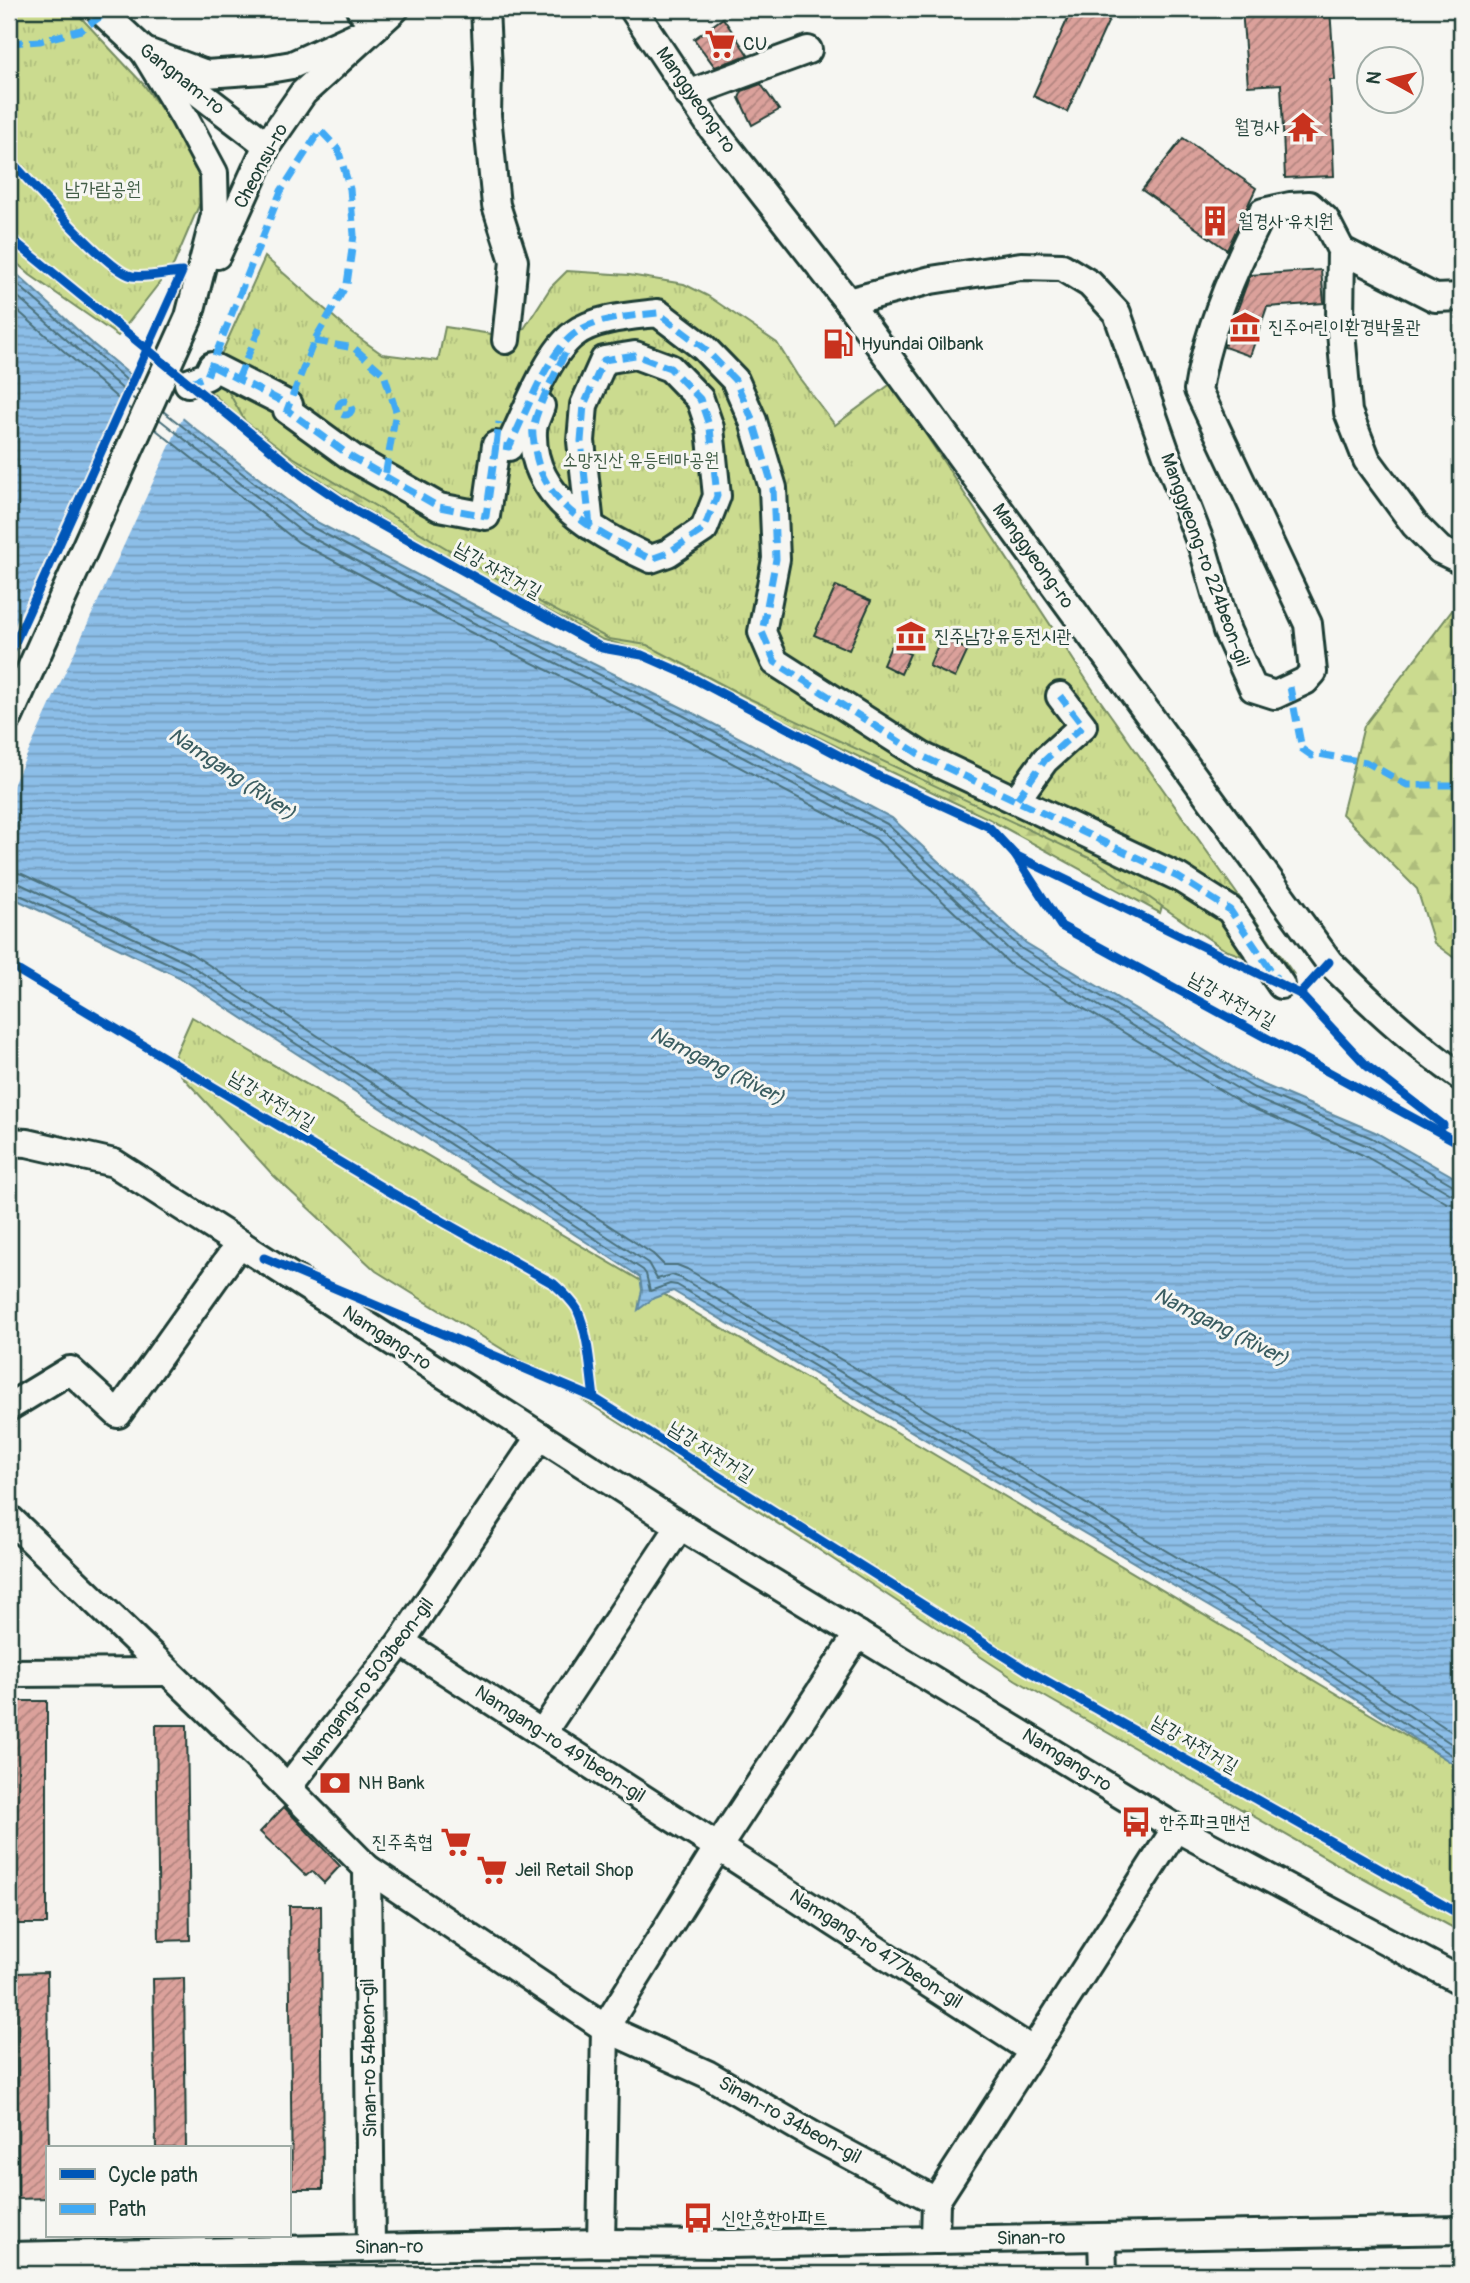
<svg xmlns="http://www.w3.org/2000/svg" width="1470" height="2283" viewBox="0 0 1470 2283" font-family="Pangolin,'Poor Story',sans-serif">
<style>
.forest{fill:url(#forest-firs);stroke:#758c62;stroke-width:2}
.park{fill:url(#park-tufts);stroke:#758c62;stroke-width:2}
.water{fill:url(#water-rules);stroke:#608aa0;stroke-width:2}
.pier{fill:#f6f6f2}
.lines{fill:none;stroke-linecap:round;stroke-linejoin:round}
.shore{stroke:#4b717c;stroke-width:2}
.building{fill:url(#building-hatch);stroke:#1f3d34;stroke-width:2}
.minor-casing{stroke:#1f3d34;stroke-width:32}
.minor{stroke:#f6f6f2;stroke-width:26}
.quiet{stroke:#3fa9f5;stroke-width:7;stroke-dasharray:14 7;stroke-linecap:butt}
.cycleway-casing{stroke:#f6f6f2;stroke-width:13}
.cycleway{stroke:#0057b8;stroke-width:9}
.labels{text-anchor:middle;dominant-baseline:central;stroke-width:6;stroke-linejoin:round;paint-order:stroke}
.poi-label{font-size:19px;fill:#1f3d34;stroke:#f6f6f2;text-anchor:start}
.street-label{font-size:19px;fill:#1f3d34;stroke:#f6f6f2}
.park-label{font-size:19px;fill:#415d46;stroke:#f6f6f2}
.water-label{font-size:21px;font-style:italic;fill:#3a5d61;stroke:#f6f6f2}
</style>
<defs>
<pattern id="forest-firs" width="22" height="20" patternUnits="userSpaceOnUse" patternTransform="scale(1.75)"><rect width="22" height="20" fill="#cbdb8f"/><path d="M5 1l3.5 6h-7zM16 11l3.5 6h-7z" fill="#aebd7c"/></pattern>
<pattern id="park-tufts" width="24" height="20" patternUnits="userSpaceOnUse" patternTransform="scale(1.75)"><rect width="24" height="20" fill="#cbdb8f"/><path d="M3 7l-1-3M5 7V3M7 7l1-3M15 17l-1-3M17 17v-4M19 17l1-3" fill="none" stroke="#aebd7c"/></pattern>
<pattern id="water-rules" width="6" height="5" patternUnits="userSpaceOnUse" patternTransform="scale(1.75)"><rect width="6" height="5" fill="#8cbee8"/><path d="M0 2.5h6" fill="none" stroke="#729cbd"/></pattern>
<pattern id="building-hatch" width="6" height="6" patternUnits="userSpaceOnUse" patternTransform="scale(1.75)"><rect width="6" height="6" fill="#dba19b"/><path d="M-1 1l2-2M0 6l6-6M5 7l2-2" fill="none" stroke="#b1847f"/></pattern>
</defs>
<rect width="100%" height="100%" fill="#f6f6f2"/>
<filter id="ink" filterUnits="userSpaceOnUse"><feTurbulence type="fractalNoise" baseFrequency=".0143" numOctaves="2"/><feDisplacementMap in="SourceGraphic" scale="14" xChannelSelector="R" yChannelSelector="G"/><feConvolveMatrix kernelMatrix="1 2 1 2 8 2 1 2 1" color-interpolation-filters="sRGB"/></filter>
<g filter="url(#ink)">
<g class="forest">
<path d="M212,373L1167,889L1160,913L985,817L834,745L650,653L601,639L483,576L363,508L309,472L250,428L208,389Z"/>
<path d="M1461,607V963L1434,943L1417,889L1342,814L1364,726L1454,608Z"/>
</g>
<g class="park">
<path d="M9,9H73L144,85L199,162L200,203L174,264L118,336L30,275L9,256Z"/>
<path d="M265,257L351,332L382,354L438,361L445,327L518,338L551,287L567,271L629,275L684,284L708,296L777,343L797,375L835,425L892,383L1097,696L1293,973L1225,950L1098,862L746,697L647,645L609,639L515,589L291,456L245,421L215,368Z"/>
<path d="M192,1017L784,1365L1461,1768V1932L1349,1871L1016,1680L813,1546L544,1375L376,1271L273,1175L171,1064Z"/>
</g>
<path class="water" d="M9,267L94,345L198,431L311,519L480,608L687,710L892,818L1026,943L1257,1082L1375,1132L1461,1181V1769L1264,1639L673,1291L654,1298L638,1310L642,1290L640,1277L179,977L9,896Z"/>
<path class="pier" d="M132,372L184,415L9,794V638Z"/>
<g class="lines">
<g class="shore">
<path d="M9,277L139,391"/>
<path d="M9,289L135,400"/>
<path d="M9,303L131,410"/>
<path d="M163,411L308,525L476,614L684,716L887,824L1022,949L1254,1088L1372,1138L1455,1186L1461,1187"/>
<path d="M159,419L303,533L472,622L680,724L882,831L1017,957L1250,1096L1368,1146L1451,1194L1461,1196"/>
<path d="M155,429L298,542L468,631L675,733L876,839L1011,965L1245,1105L1363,1155L1447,1203L1461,1206"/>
<path d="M9,871L22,874L192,954L653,1254L664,1265H677L687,1269L1277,1616L1461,1738"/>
<path d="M9,882L18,883L187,963L648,1263L657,1279L672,1275L681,1278L1272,1626L1461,1750"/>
<path d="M9,890L183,970L643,1270L646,1274L650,1291L670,1284L677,1285L1268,1633L1461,1761"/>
</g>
</g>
<g class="building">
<path d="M1072,9H1114L1067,112L1033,96Z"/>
<path d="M1242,9H1330L1335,80H1330L1334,176L1285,178L1281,84L1248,86Z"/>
<path d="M723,18L748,55L715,67L694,39Z"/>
<path d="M761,84L779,110L752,125L739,98L742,91Z"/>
<path d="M1183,138L1256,188L1227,250L1142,190Z"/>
<path d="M1321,270L1324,303L1267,307L1250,356L1224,347L1250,275Z"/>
<path d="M836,586L871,601L849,650L814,635Z"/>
<path d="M941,638L968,650L955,678L929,666Z"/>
<path d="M891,646L910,654L901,674L883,665Z"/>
<rect x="14" y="1701" width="33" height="223"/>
<path d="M156,1725H187L190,1940L159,1941Z"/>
<path d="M284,1807L340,1866L324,1883L312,1871L306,1876L260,1832Z"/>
<path d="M289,1906H321L323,2189H292Z"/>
<path d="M47,1972L49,2148H47V2198L18,2199L16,1973Z"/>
<path d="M184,1978L186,2148H156L153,1979Z"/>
</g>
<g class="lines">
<g class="minor-casing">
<g id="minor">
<path d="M99,9L144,51L267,145"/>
<path d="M485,9L488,70L487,115L496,205L514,261L506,340"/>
<path d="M633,9L712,128L848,302L1329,962C1371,1003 1413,1043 1461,1077"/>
<path d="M144,51L206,74L263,70L292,65L375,27L360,9"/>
<path d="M688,94L808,50"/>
<path d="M1341,250L1435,298L1461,297"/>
<path d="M217,255L267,145L303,93L395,9"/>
<path d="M848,302L931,280L1021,266L1062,267L1090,284L1117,313L1170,464L1203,549L1227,631L1253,688L1275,695L1305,681L1313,672L1308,624L1198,390C1207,330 1235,266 1263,212L1290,206L1309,205L1325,219L1341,250L1340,320L1348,412L1367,460L1415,525L1440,550L1461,560"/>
<path d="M188,383L207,376L212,366L289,405"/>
<path d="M541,406C539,413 533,423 533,431C530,499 599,535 651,559L668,553L704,529L717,496L710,428L700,399L670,368L635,355L604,360L584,405L581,441L590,526"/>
<path d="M287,410L353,458L439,507L486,516L496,445L509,447C525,416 546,355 574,334C594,318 633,316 658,313L704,348L735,380L753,421L773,488L776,559L762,632L775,662L922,756L1178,877L1230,910L1281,985"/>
<path d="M9,717L189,317L215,215L214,173L184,117L144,51"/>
<path d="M1017,799L1045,760L1083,726L1060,696"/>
<path d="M9,1142L27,1143L114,1163L680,1526L1176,1828L1461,1981"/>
<path d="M9,1407L70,1370L118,1414L240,1243"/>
<path d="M9,1518L265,1765L367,1868L371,2247"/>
<path d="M401,1642L1033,2051"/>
<path d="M9,1673L166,1672"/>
<path d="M543,1732L680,1526"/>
<path d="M288,1787L401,1642L540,1436"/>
<path d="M367,1868L605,2028L707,2074L814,2136L936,2201L935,2240"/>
<path d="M605,2028L718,1847L858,1634"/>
<path d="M936,2201L1176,1828"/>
<path d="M1102,2237L1103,2274"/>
<path d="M601,2243L605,2028"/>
<path d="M9,2256L601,2243L726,2244L1461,2230"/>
</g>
</g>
<use href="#minor" class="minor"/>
<g class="quiet">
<path d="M9,43L40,41L81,30L104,14"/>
<path d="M314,341L354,348L384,374L396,411L385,477"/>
<path d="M565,353C554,377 539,402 533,428C532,434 534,442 535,449C543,508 603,536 651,559L668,553L704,529L717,496L710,428L700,399L670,368L635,355L604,360L584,405L581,441L590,526"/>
<path d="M212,366L289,405"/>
<path d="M238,379L260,327"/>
<path d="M188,383L207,376L281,191L320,130L338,149L350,189L354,235L347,284L314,341L287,410L353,458L439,507L486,516L496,445L509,447C525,416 546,355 574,334C594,318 633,316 658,313L704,348L735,380L753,421L773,488L776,559L762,632L775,662L922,756L1178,877L1230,910L1277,979"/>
<circle cx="345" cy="408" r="7"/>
<path d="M496,445L499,422"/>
<path d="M1290,687L1302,749L1312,756L1318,754L1366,762L1407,785H1461"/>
<path d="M1017,799L1045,760L1083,726L1060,696"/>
</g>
<g class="cycleway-casing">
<g id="cycleway">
<path d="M9,159C30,181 107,271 132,276C147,278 166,273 182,272L9,656"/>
<path d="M9,237L302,475L354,510L602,648L642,655L683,673L878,776L989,827L1015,855L1061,926L1461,1144"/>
<path d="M1015,855L1300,994"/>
<path d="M1329,962L1300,994L1367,1066L1443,1125"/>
<path d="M9,965L385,1189L554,1284C563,1292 571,1299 577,1309C589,1335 590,1370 594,1398L1025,1669L1461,1915"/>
<path d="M264,1258L594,1398"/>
</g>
</g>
<use href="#cycleway" class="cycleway"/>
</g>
</g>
<defs>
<g id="supermarket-bare" transform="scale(2.415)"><path d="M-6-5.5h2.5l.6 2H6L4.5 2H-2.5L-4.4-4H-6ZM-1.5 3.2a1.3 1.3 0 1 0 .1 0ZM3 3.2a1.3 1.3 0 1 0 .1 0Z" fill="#c8321e" stroke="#f6f6f2" stroke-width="2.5" paint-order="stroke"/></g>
<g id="temple-bare" transform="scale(2.415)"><path d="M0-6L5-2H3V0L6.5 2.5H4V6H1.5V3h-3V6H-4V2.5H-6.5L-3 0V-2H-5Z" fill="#c8321e" stroke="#f6f6f2" stroke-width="2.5" paint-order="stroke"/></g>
<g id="building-bare" transform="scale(2.415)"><path d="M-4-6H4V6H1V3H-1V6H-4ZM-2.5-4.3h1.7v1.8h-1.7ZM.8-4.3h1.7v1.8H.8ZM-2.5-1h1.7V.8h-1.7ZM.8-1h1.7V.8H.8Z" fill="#c8321e" stroke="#f6f6f2" stroke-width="2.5" paint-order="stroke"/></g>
<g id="museum-bare" transform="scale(2.415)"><path d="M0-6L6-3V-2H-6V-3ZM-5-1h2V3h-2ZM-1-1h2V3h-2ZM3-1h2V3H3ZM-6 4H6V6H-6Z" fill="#c8321e" stroke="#f6f6f2" stroke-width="2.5" paint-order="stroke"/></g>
<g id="fuel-bare" transform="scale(2.415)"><path d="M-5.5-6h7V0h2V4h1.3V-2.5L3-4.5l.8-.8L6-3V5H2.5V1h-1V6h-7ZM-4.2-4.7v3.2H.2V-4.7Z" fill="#c8321e" stroke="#f6f6f2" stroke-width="2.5" paint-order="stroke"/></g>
<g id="bank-bare" transform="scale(2.415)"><path d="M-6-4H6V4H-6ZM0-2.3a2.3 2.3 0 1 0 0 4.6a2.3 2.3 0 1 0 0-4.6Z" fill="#c8321e" stroke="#f6f6f2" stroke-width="2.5" paint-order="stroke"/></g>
<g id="bus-bare" transform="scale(2.415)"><path d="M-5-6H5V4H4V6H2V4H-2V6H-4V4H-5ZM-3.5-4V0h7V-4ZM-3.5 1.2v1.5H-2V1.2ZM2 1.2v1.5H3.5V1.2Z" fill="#c8321e" stroke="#f6f6f2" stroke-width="2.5" paint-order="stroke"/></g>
</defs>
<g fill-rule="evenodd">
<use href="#supermarket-bare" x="720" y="44"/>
<use href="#temple-bare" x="1303" y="127"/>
<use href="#building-bare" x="1215" y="221"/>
<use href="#museum-bare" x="1245" y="327"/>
<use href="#fuel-bare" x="838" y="344"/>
<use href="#museum-bare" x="911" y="636"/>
<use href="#bank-bare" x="335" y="1783"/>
<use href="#bus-bare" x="1136" y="1822"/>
<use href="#supermarket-bare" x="456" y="1842"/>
<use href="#supermarket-bare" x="492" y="1870"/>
<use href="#bus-bare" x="698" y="2218"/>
</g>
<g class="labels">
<g class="poi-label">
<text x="743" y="44">CU</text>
<text x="1280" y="127" text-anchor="end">월경사</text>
<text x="1238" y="221">월경사 유치원</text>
<text x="1268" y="327">진주어린이환경박물관</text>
<text x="861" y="344">Hyundai Oilbank</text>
<text x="934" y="636">진주남강유등전시관</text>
<text x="358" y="1783">NH Bank</text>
<text x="1159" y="1822">한주파크맨션</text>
<text x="433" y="1842" text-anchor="end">진주축협</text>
<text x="515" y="1870">Jeil Retail Shop</text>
<text x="721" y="2218">신안흥한아파트</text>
</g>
<g class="street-label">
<text transform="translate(182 79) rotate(38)">Gangnam-ro</text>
<text transform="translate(696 100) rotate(55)">Manggyeong-ro</text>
<text transform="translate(261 166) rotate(-62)">Cheonsu-ro</text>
<text transform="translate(1033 556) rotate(54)">Manggyeong-ro</text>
<text transform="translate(1205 560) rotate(70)">Manggyeong-ro 224beon-gil</text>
<text transform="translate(498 570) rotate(29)">남강 자전거길</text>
<text transform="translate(1232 1000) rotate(29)">남강 자전거길</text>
<text transform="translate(272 1100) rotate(31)">남강 자전거길</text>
<text transform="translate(387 1338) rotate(33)">Namgang-ro</text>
<text transform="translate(711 1451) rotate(32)">남강 자전거길</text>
<text transform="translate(368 1682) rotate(-53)">Namgang-ro 503beon-gil</text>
<text transform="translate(560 1744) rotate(33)">Namgang-ro 491beon-gil</text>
<text transform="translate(1195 1744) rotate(30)">남강 자전거길</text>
<text transform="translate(1067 1760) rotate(32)">Namgang-ro</text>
<text transform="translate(876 1949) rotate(33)">Namgang-ro 477beon-gil</text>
<text transform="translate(369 2058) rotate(-91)">Sinan-ro 54beon-gil</text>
<text transform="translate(790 2120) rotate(29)">Sinan-ro 34beon-gil</text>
<text transform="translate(1031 2238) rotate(-1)">Sinan-ro</text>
<text transform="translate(389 2247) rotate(-1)">Sinan-ro</text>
</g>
<g class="park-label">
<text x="103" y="189">남가람공원</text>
<text x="641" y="460">소망진산 유등테마공원</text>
</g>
<g class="water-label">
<text transform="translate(232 774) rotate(34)">Namgang (River)</text>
<text transform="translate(717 1066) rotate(27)">Namgang (River)</text>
<text transform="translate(1221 1327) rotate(27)">Namgang (River)</text>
</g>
</g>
<rect width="1470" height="2283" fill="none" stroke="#f6f6f2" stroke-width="35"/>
<rect x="18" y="18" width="1435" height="2248" fill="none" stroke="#1f3d34" stroke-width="2.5" filter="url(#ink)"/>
<rect x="46" y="2146" width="245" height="91" fill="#f6f6f2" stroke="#a0aca6" stroke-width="2"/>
<rect x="60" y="2169" width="35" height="10" fill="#0057b8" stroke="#a0aca6" stroke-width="2"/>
<text x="108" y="2182" font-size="21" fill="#1f3d34">Cycle path</text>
<rect x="60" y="2204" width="35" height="10" fill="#3fa9f5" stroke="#a0aca6" stroke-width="2"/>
<text x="108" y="2216" font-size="21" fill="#1f3d34">Path</text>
<g transform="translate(1390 80) rotate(278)"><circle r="33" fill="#f6f6f2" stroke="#a0aca6" stroke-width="2"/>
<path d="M0-5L12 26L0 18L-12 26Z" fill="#c8321e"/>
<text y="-10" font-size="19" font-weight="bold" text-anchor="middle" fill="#1f3d34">N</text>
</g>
</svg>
